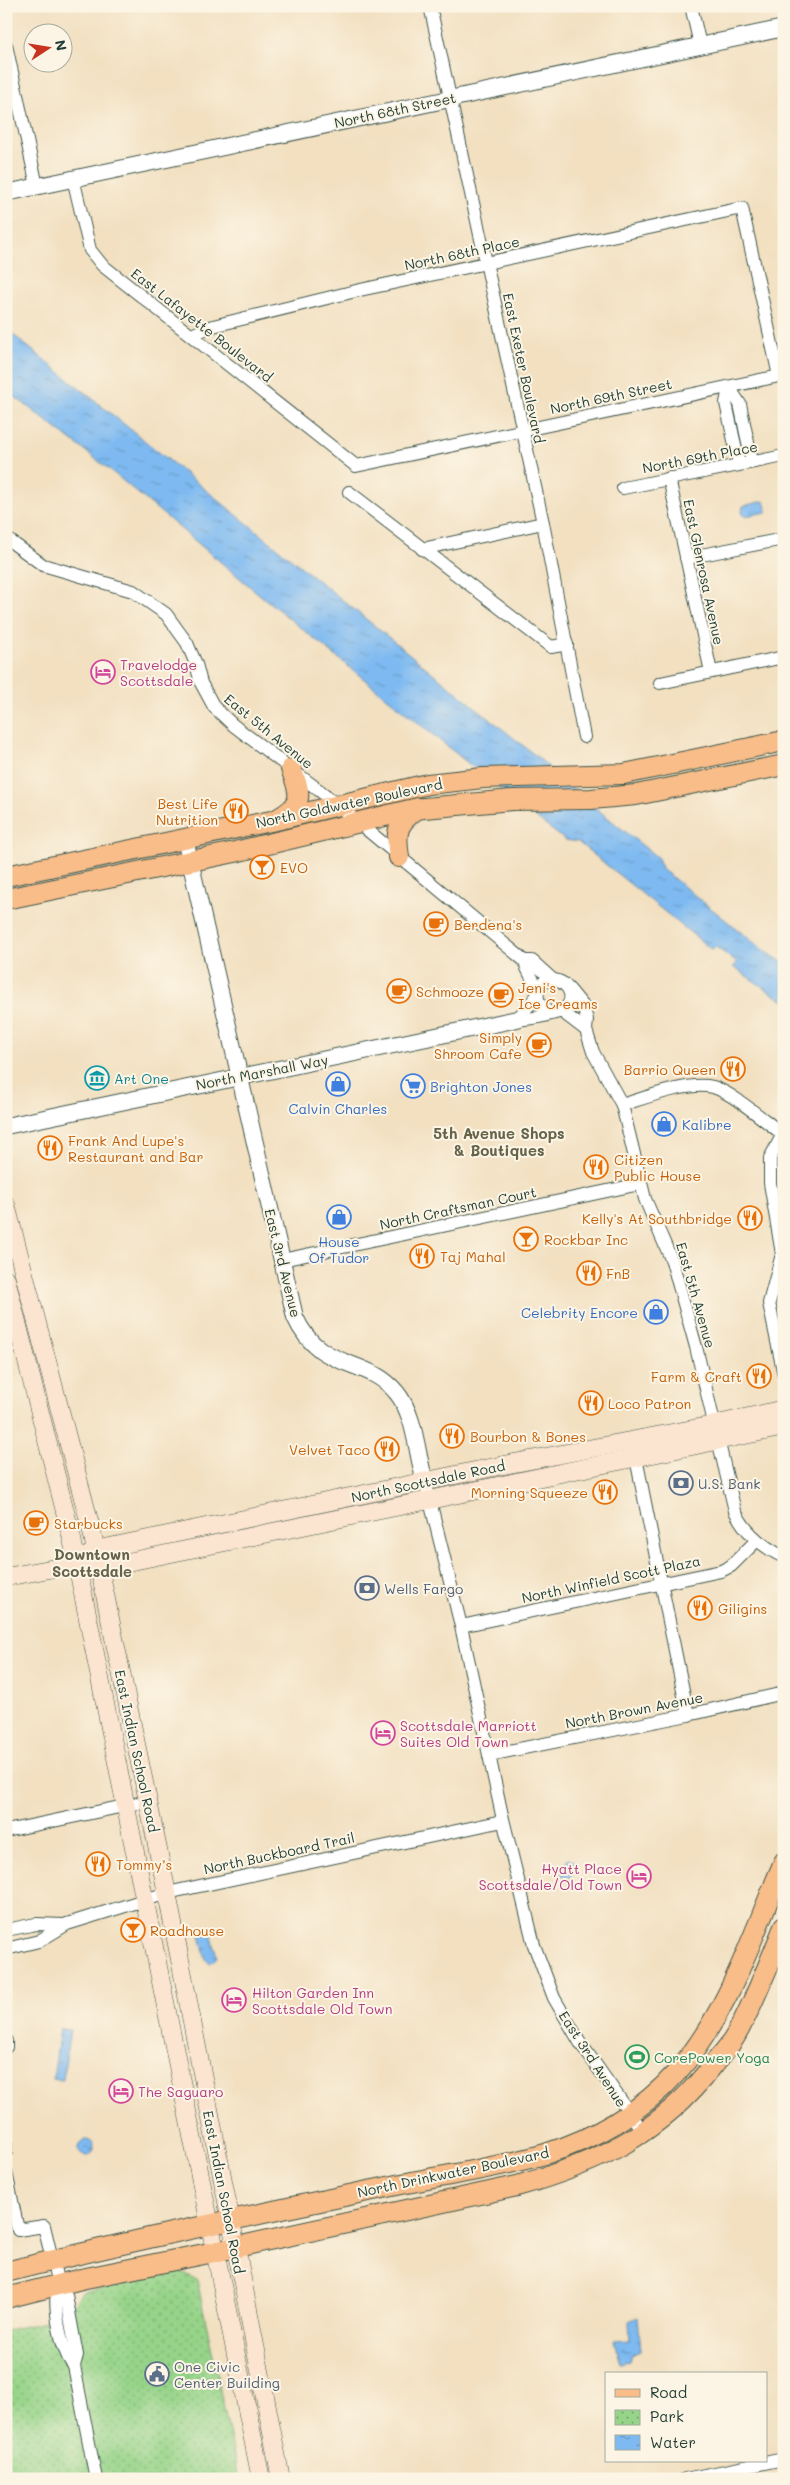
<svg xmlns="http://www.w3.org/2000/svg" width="790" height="2485" viewBox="0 0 790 2485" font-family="Mali,sans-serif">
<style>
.park{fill:url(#park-dots);stroke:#5a885e}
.water{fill:url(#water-ripples);stroke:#4e7c92}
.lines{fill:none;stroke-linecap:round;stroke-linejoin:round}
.minor-casing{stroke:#3f5549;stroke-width:14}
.tertiary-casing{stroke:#3f5549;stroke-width:18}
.secondary-casing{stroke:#3f5549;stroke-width:19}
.primary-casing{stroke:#3f5549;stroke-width:22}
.minor{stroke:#fff;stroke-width:12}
.tertiary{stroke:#fff;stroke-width:16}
.secondary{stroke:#fce5d0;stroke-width:18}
.primary{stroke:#f8bd89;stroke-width:20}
.labels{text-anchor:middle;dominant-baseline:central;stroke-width:4;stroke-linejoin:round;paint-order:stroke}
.street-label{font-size:14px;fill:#1f3d34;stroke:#fcf5e5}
.hotel-label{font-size:14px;fill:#b23c85;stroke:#fcf5e5;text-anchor:start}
.food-label{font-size:14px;fill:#c56008;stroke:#fcf5e5;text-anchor:start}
.culture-label{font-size:14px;fill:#0d838f;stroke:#fcf5e5;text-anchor:start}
.shop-label{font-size:14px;fill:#366cbe;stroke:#fcf5e5;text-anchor:start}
.service-label{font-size:14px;fill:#4e5e75;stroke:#fcf5e5;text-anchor:start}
.leisure-label{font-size:14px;fill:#27864d;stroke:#fcf5e5;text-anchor:start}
.neighbourhood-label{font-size:15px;font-weight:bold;fill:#65644b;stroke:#fcf5e5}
</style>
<defs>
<pattern id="park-dots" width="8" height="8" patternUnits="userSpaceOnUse" patternTransform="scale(1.25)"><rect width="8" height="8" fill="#96d489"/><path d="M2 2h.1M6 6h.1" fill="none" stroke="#7aad71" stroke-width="1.8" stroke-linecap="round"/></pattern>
<pattern id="water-ripples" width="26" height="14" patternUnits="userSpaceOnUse" patternTransform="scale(1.25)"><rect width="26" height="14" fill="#7ebaf1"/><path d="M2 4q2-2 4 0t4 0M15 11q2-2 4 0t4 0" fill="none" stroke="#6798c4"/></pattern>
</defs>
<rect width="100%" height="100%" fill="#fcf5e5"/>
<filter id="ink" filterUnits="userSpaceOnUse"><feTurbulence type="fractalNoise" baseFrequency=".02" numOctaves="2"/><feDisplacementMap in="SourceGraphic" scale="10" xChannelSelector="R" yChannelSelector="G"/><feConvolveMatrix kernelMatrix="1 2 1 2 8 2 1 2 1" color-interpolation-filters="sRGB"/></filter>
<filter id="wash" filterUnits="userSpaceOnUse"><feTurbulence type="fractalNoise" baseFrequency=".0096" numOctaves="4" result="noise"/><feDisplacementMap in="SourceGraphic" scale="20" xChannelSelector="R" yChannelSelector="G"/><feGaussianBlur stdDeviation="1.12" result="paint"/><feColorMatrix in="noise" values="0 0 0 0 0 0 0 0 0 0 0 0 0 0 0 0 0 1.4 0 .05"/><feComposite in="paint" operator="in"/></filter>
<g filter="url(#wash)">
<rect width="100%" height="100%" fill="#f2e0c1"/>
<path class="park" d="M181,2271L197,2280L239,2479H6V2330L73,2316L72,2306L82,2292Z"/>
<g class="water">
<path d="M6,329L536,756L602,813L658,858L663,870L762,949L784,963V1001L733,967L737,963L716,947L712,950L578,842L565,840L532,815L259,594L110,470L6,390Z"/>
<path d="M764,501L767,512L745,516L742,513L743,506Z"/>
<path d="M568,1859L576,1862L570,1878L561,1875Z"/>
<path d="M211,1932L217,1957L211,1963L206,1960L200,1935Z"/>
<path d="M60,2028L70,2029L63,2080L53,2079Z"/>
<circle cx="86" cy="2148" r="8"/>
<path d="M638,2317L641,2351L631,2354L629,2361L620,2363L614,2341L630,2340L629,2321Z"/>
</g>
</g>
<g filter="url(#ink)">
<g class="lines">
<g class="minor-casing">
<g id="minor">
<path d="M430,6L543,523L584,737"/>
<path d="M691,6L700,45"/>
<path d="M6,45L37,186"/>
<path d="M73,178L90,250L102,265L356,466L784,375"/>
<path d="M192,335L209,327L360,290L742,208L779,376"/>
<path d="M729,387L726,403L739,464"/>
<path d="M729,387L740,404L752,462"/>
<path d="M669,478L711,672"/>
<path d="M623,488L784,456"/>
<path d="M349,492L551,647L567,644"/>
<path d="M6,538L43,565L133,591L166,614L187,643L196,664L201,683L214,707L233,725L324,794L525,961H532L553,980"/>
<path d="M422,549L543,523"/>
<path d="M686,558L784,539"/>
<path d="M660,683L784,657"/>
<path d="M525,961L527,968L538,990"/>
<path d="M569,989L583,1006L587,1020L586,1030L593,1052L622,1105L645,1199L672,1261L696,1347L735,1511C745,1532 763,1547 784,1557"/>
<path d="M561,1011L586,1030"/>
<path d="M517,1019C526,1020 535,1018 544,1016C550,1014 558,1013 563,1010C581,997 563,973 544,982C532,994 538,1009 553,1013"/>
<path d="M517,1019L537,996"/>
<path d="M622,1105C644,1098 689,1081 713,1087C733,1093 766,1122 784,1135"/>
<path d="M783,1134L770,1158V1183L782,1254L769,1303L784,1375"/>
<path d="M282,1260L640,1184"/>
<path d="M636,1458L688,1715"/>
<path d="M425,1481L461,1626L502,1815L534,1945L554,1998L581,2044L644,2133"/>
<path d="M461,1626L721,1571L731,1566L757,1540"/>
<path d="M489,1755L688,1715L784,1693"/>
<path d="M6,1831L148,1801"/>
<path d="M6,1930L36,1924L64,1925"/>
<path d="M6,1949L39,1941L67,1924L167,1893L503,1821"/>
<path d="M6,2041V2047"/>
<path d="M6,2131V2153"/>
<path d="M6,2172L18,2230L44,2226L58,2284L66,2295L77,2355L74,2366L96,2479"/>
<path d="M58,2284C53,2306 60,2349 74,2366"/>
<path d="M685,2479L784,2459"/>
</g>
</g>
<g class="tertiary-casing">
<g id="tertiary">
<path d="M6,193L784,28"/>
<path d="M185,839L295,1317C320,1373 366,1355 397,1393C416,1417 416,1453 425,1481"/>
<path d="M6,1126L517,1019"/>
</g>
</g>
<g class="secondary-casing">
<g id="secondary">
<path d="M6,1205L92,1532L167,1893L281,2479"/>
<path d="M6,1279L72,1539L261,2479"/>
<path d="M86,1557L96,1550L110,1547L499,1466L714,1425L784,1409"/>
<path d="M6,1577L77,1564L99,1567L113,1565L784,1427"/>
</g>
</g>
<g class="primary-casing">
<g id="primary">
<path d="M279,818C304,804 301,794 291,769"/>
<path d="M399,857C395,831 397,823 418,808"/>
<path d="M6,876L276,820L428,784L483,778L624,774L784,741"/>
<path d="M6,899L235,852L414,809L512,800L591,799L636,795L784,765"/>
<path d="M6,2272C132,2240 260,2214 387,2187C439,2176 494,2169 545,2154C594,2139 643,2111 677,2072C729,2013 753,1933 784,1862"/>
<path d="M6,2298L81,2279L214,2252L517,2186C598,2163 660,2134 713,2065C721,2055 730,2046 736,2035C755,2001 769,1963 784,1927"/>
</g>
</g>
<use href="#minor" class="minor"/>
<use href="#tertiary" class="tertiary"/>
<use href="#secondary" class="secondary"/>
<use href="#primary" class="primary"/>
</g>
</g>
<defs>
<g id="hotel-ring" transform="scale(1.25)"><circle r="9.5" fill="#fcf5e5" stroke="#d1479c" stroke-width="1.5"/><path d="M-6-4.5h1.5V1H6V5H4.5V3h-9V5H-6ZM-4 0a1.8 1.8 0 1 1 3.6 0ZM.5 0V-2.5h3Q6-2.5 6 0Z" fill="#d1479c"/></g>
<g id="restaurant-ring" transform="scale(1.25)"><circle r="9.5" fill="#fcf5e5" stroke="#e8710a" stroke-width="1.5"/><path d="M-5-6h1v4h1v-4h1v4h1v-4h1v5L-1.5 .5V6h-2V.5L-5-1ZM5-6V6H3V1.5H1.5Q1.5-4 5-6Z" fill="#e8710a"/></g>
<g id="bar-ring" transform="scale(1.25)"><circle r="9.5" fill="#fcf5e5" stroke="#e8710a" stroke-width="1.5"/><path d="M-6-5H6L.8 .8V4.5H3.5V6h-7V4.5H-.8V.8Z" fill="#e8710a"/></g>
<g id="cafe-ring" transform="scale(1.25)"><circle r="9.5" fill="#fcf5e5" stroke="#e8710a" stroke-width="1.5"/><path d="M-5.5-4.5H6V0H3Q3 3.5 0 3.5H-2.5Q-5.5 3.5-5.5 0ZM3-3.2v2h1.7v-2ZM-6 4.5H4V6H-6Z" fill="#e8710a"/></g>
<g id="museum-ring" transform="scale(1.25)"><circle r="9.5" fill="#fcf5e5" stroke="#0f9aa8" stroke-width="1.5"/><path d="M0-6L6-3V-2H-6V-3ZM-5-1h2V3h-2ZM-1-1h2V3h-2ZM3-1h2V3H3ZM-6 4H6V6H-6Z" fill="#0f9aa8"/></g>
<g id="shop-ring" transform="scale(1.25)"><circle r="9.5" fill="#fcf5e5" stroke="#3f7fe0" stroke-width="1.5"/><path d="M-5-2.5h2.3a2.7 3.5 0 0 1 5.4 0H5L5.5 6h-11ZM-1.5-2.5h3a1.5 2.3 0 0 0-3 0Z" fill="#3f7fe0"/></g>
<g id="supermarket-ring" transform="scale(1.25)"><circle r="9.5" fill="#fcf5e5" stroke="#3f7fe0" stroke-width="1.5"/><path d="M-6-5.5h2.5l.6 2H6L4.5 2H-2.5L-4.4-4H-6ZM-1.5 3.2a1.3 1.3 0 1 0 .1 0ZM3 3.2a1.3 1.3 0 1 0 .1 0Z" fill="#3f7fe0"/></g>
<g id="bank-ring" transform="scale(1.25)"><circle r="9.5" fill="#fcf5e5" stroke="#5c6f8a" stroke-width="1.5"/><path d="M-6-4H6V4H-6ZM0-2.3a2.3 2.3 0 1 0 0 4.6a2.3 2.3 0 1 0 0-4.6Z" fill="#5c6f8a"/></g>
<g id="stadium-ring" transform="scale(1.25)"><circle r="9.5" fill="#fcf5e5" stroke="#2e9e5b" stroke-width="1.5"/><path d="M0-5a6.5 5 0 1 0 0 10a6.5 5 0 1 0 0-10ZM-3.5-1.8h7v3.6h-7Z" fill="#2e9e5b"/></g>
<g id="civic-ring" transform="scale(1.25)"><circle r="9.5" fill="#fcf5e5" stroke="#5c6f8a" stroke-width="1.5"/><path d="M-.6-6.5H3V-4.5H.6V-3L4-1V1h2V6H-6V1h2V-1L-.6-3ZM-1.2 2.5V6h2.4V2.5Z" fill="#5c6f8a"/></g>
</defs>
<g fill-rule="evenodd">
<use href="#hotel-ring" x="103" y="672"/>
<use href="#restaurant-ring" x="236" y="811"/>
<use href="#bar-ring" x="262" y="867"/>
<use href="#cafe-ring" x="436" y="924"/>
<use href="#cafe-ring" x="399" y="991"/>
<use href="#cafe-ring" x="501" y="995"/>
<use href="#cafe-ring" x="539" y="1045"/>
<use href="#restaurant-ring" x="733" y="1069"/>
<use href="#museum-ring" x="97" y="1078"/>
<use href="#shop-ring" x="338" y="1084"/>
<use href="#supermarket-ring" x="413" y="1086"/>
<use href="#shop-ring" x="664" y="1124"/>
<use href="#restaurant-ring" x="50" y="1148"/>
<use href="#restaurant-ring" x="596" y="1167"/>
<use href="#shop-ring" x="339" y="1217"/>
<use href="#restaurant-ring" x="750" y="1218"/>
<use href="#bar-ring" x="526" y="1239"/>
<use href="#restaurant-ring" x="422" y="1256"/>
<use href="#restaurant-ring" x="589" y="1273"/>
<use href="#shop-ring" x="656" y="1312"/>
<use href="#restaurant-ring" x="759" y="1376"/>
<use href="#restaurant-ring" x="591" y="1403"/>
<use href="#restaurant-ring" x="452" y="1436"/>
<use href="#restaurant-ring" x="387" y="1449"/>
<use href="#bank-ring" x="681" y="1483"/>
<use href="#restaurant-ring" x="605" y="1492"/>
<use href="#cafe-ring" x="36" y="1523"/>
<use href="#bank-ring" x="367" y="1588"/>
<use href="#restaurant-ring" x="700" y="1608"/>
<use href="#hotel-ring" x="383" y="1733"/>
<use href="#restaurant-ring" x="98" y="1864"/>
<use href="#hotel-ring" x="639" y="1876"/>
<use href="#bar-ring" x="133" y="1930"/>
<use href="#hotel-ring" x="234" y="2000"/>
<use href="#stadium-ring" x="637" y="2057"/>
<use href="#hotel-ring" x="121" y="2091"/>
<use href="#civic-ring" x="157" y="2374"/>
</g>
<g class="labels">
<g class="street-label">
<text transform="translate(395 110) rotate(-12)">North 68th Street</text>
<text transform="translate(462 253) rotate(-12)">North 68th Place</text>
<text transform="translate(202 325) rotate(38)">East Lafayette Boulevard</text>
<text transform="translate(524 368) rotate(78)">East Exeter Boulevard</text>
<text transform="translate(611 396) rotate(-12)">North 69th Street</text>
<text transform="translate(700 457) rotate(-11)">North 69th Place</text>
<text transform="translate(704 572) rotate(78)">East Glenrosa Avenue</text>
<text transform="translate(269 731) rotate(39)">East 5th Avenue</text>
<text transform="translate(349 803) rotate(-12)">North Goldwater Boulevard</text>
<text transform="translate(262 1072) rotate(-11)">North Marshall Way</text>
<text transform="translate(458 1208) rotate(-12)">North Craftsman Court</text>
<text transform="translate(283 1263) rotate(76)">East 3rd Avenue</text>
<text transform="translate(696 1295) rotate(74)">East 5th Avenue</text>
<text transform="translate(428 1481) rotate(-12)">North Scottsdale Road</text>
<text transform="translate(611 1579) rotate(-12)">North Winfield Scott Plaza</text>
<text transform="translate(634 1710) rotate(-11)">North Brown Avenue</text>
<text transform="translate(137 1751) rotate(78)">East Indian School Road</text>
<text transform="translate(279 1853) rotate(-12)">North Buckboard Trail</text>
<text transform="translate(593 2059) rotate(57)">East 3rd Avenue</text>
<text transform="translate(453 2172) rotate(-12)">North Drinkwater Boulevard</text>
<text transform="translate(224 2192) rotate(79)">East Indian School Road</text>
</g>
<g class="hotel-label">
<text x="120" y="664">Travelodge<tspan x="120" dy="16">Scottsdale</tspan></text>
<text x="400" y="1725">Scottsdale Marriott<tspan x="400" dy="16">Suites Old Town</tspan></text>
<text x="622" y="1868" text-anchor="end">Hyatt Place<tspan x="622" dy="16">Scottsdale/Old Town</tspan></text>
<text x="252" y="1992">Hilton Garden Inn<tspan x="252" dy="16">Scottsdale Old Town</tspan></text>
<text x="138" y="2091">The Saguaro</text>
</g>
<g class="food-label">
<text x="218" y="803" text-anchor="end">Best Life<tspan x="218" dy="16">Nutrition</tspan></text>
<text x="280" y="867">EVO</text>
<text x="454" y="924">Berdena's</text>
<text x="518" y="987">Jeni's<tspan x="518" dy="16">Ice Creams</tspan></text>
<text x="416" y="991">Schmooze</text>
<text x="522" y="1037" text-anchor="end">Simply<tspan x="522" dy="16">Shroom Cafe</tspan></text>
<text x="716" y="1069" text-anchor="end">Barrio Queen</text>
<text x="68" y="1140">Frank And Lupe's<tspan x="68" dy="16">Restaurant and Bar</tspan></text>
<text x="614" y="1159">Citizen<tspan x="614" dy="16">Public House</tspan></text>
<text x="732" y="1218" text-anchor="end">Kelly's At Southbridge</text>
<text x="544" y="1239">Rockbar Inc</text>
<text x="440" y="1256">Taj Mahal</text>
<text x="606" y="1273">FnB</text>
<text x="742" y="1376" text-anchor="end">Farm &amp; Craft</text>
<text x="608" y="1403">Loco Patron</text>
<text x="470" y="1436">Bourbon &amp; Bones</text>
<text x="370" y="1449" text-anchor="end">Velvet Taco</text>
<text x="588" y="1492" text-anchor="end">Morning Squeeze</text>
<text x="54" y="1523">Starbucks</text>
<text x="718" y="1608">Giligins</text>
<text x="116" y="1864">Tommy’s</text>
<text x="150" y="1930">Roadhouse</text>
</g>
<g class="culture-label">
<text x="114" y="1078">Art One</text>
</g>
<g class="shop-label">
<text x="430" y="1086">Brighton Jones</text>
<text x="338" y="1108" text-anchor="middle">Calvin Charles</text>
<text x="682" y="1124">Kalibre</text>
<text x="339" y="1241" text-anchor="middle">House<tspan x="339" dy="16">Of Tudor</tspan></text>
<text x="638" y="1312" text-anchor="end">Celebrity Encore</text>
</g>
<g class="service-label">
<text x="698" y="1483">U.S. Bank</text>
<text x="384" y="1588">Wells Fargo</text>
<text x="174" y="2366">One Civic<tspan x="174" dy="16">Center Building</tspan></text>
</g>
<g class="leisure-label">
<text x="654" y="2057">CorePower Yoga</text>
</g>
<g class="neighbourhood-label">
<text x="499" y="1133">5th Avenue Shops<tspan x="499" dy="17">&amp; Boutiques</tspan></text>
<text x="92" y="1554">Downtown<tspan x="92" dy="17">Scottsdale</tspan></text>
</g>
</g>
<rect width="790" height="2485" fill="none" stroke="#fcf5e5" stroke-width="25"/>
<rect x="605" y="2372" width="162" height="90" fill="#fcf5e5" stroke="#a4ab9e"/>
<rect x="615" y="2389" width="25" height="8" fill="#f8bd89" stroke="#a4ab9e"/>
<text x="650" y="2398" font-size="15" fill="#1f3d34">Road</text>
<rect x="615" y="2410" width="25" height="15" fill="url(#park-dots)" stroke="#a4ab9e"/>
<text x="650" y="2422" font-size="15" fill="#1f3d34">Park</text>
<rect x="615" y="2435" width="25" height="15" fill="url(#water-ripples)" stroke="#a4ab9e"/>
<text x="650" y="2448" font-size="15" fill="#1f3d34">Water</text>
<g transform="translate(48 48) rotate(78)"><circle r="24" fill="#fcf5e5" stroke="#a4ab9e"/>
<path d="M0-4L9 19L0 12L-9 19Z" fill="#c8321e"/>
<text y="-8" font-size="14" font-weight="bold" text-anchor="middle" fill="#1f3d34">N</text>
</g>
</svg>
